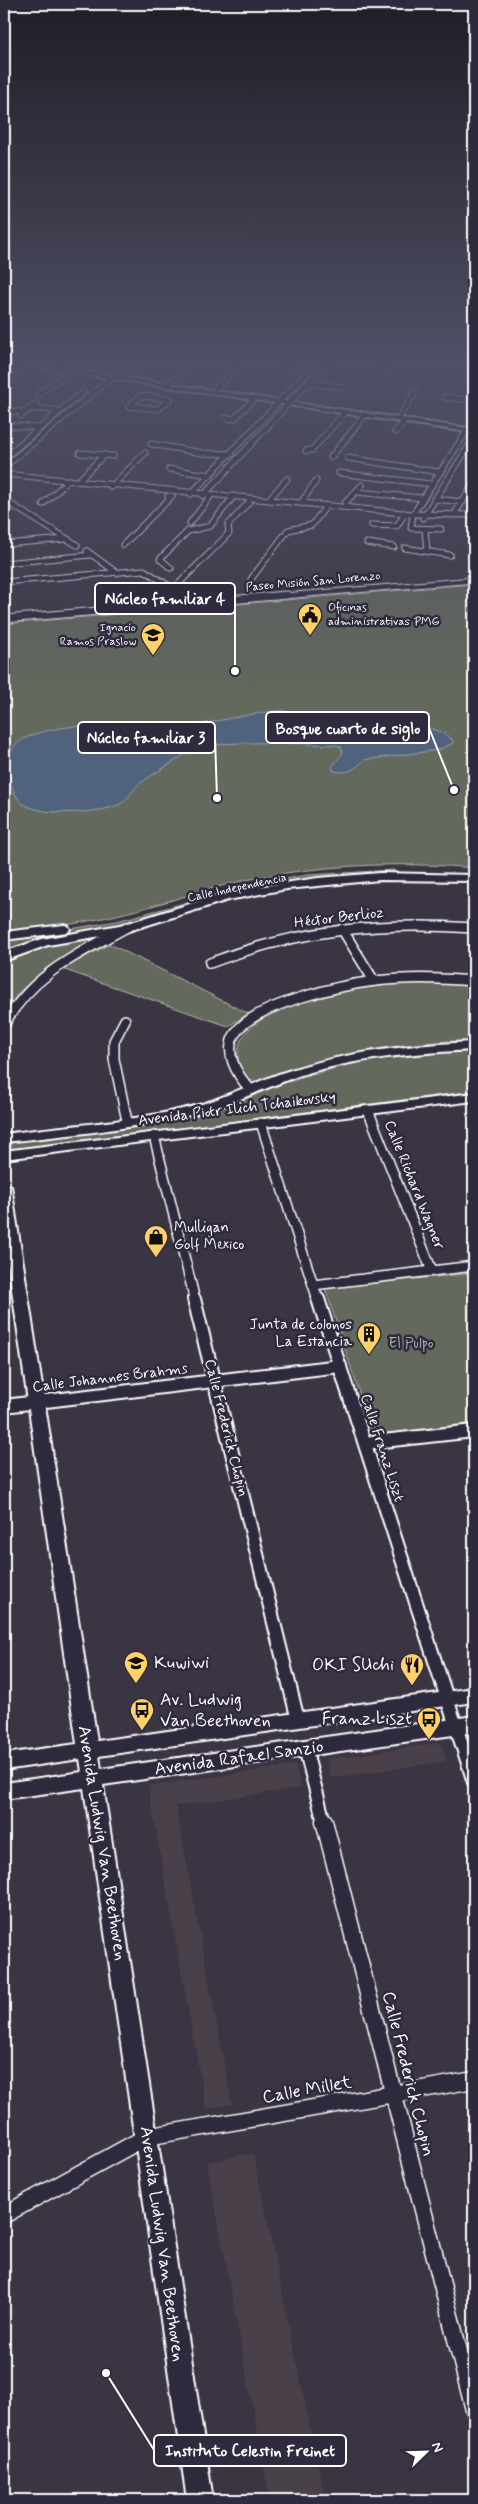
<svg xmlns="http://www.w3.org/2000/svg" width="478" height="2504" viewBox="0 0 478 2504" font-family="Mynerve,sans-serif">
<style>
.built{fill:#4a414a}
.green{fill:#64695b;stroke:#b2b4ad}
.water{fill:#51627b;stroke:#97a1b0}
.lines{fill:none;stroke-linecap:round;stroke-linejoin:round}
.street-far4-casing{stroke:#fff;stroke-width:7}
.street-far3-casing{stroke:#fff;stroke-width:9}
.street-far2-casing{stroke:#fff;stroke-width:12}
.street-far1-casing{stroke:#fff;stroke-width:16}
.street-casing{stroke:#fff;stroke-width:19}
.secondary-casing{stroke:#fff;stroke-width:4}
.street-far4{stroke:#2f2a3d;stroke-width:5}
.street-far3{stroke:#2f2a3d;stroke-width:7}
.street-far2{stroke:#2f2a3d;stroke-width:9}
.street-far1{stroke:#2f2a3d;stroke-width:12}
.street{stroke:#2f2a3d;stroke-width:16}
.secondary{fill:#2f2a3d;fill-rule:evenodd}
.labels{text-anchor:middle;dominant-baseline:central;stroke-width:5;stroke-linejoin:round;paint-order:stroke}
.far-street-label{font-size:12px;fill:#fff;stroke:#2f2a3d}
.far-poi-label{font-size:12px;fill:#fff;stroke:#2f2a3d;text-anchor:start}
.street-label{font-size:15px;fill:#fff;stroke:#2f2a3d}
.poi-label{font-size:15px;fill:#fff;stroke:#2f2a3d;text-anchor:start}
.park-label{font-size:15px;fill:#b2b4ad;stroke:#2f2a3d}
.near-poi-label{font-size:18px;fill:#fff;stroke:#2f2a3d;text-anchor:start}
.near-street-label{font-size:18px;fill:#fff;stroke:#2f2a3d}
.leader{fill:none;stroke:#fff;stroke-width:2}
.callout-dot{fill:#fff;stroke:#2f2a3d;stroke-width:2}
.callout{fill:#2f2a3d;stroke:#fff;stroke-width:2}
.callout-label{font-size:16px;text-anchor:middle;font-weight:bold;fill:#fff}
</style>
<rect width="100%" height="100%" fill="#3b3443"/>
<filter id="ink" filterUnits="userSpaceOnUse"><feTurbulence type="fractalNoise" baseFrequency=".02" numOctaves="2"/><feDisplacementMap in="SourceGraphic" scale="10" xChannelSelector="R" yChannelSelector="G"/><feConvolveMatrix kernelMatrix="1 2 1 2 8 2 1 2 1" color-interpolation-filters="sRGB"/></filter>
<g filter="url(#ink)">
<g class="built">
<path d="M441,1743L447,1761L331,1778L326,1759Z"/>
<path d="M295,1765L301,1788L176,1806L232,2104L206,2109L148,1786Z"/>
<path d="M253,2153L325,2500H270L207,2162Z"/>
</g>
<g class="green">
<path d="M474,584V868C396,861 313,865 237,882C195,892 154,907 112,916C76,924 40,930 4,933V624Z"/>
<path d="M394,870V875L258,889L126,926L27,944L9,952L7,944L4,942V938L36,935L117,921L252,885L308,875Z"/>
<path d="M101,936L45,970L19,992L4,1016V964L35,948Z"/>
<path d="M110,944L249,1014L228,1026L62,969Z"/>
<path d="M413,982L474,985V1041C399,1039 328,1059 257,1081L248,1080C241,1072 237,1062 238,1052C240,1001 374,986 413,982Z"/>
<path d="M474,1050V1091L11,1150V1141L136,1125L217,1109L268,1088L356,1062L394,1055Z"/>
<path d="M474,1273V1423L373,1435L325,1288Z"/>
</g>
<path class="water" d="M282,710L296,715L297,718L286,730L288,734L299,739L390,737L427,727L443,733L452,739L453,743L438,750L364,760C355,770 348,774 334,771L332,767L343,753L341,747L334,745C303,744 222,739 195,749C188,752 144,780 138,785C131,791 128,800 120,804C102,814 32,818 19,800C8,785 0,755 19,742C35,729 79,725 99,725C114,726 129,733 144,732C190,729 236,715 282,710Z"/>
<g class="lines">
<g class="street-far4-casing">
<g id="street-far4">
<path d="M264,363L311,369"/>
<path d="M352,363L391,368L395,363"/>
<path d="M56,366L60,363"/>
<path d="M4,381L24,365"/>
<path d="M168,383L196,363"/>
<path d="M307,383L342,387"/>
<path d="M215,389L239,365"/>
<path d="M39,394L68,372"/>
<path d="M445,397L474,401"/>
<path d="M129,406L158,409L170,399"/>
<path d="M129,406L141,396L170,399"/>
<path d="M31,408L60,411"/>
<path d="M4,411L26,412"/>
<path d="M21,416L36,404"/>
<path d="M400,416L415,392"/>
<path d="M226,418L234,419L254,399"/>
<path d="M4,425L40,428"/>
<path d="M395,432L405,421"/>
<path d="M151,444L202,453L232,454"/>
<path d="M306,451L312,450L345,412"/>
<path d="M80,453L113,456"/>
<path d="M331,457L365,415"/>
<path d="M4,458L83,392"/>
<path d="M348,458L439,472"/>
<path d="M4,467L129,363"/>
<path d="M169,469L210,475"/>
<path d="M339,473L431,484"/>
<path d="M4,474L413,514L474,515"/>
<path d="M78,481L104,455"/>
<path d="M111,487L145,453"/>
<path d="M356,492L422,498"/>
<path d="M191,494L316,363"/>
<path d="M203,496L326,363"/>
<path d="M269,499L287,479"/>
<path d="M434,499L463,502"/>
<path d="M4,500L77,545"/>
<path d="M301,503L316,481"/>
<path d="M345,503L362,485"/>
<path d="M43,504L69,480"/>
<path d="M454,515L474,483"/>
<path d="M423,518L474,438"/>
<path d="M190,523L210,497"/>
<path d="M372,525L397,526L405,513"/>
<path d="M425,529L427,551"/>
<path d="M441,529L411,528L413,514L474,420"/>
<path d="M367,543L394,547"/>
<path d="M4,544L67,539"/>
<path d="M123,545L172,496H168"/>
<path d="M405,548L450,555"/>
<path d="M87,551L117,573"/>
<path d="M4,563L91,555"/>
<path d="M171,568L160,559L188,531L210,526L234,496"/>
<path d="M251,579L288,530L312,525L324,509"/>
<path d="M4,582L144,570L187,597"/>
<path d="M174,589C192,569 211,553 229,533L228,525L249,502"/>
<path d="M272,597L474,580"/>
</g>
</g>
<g class="street-far3-casing">
<g id="street-far3">
<path d="M185,595L197,603"/>
<path d="M4,619L287,595"/>
</g>
</g>
<g class="street-far2-casing">
<g id="street-far2">
<path d="M342,929L374,981"/>
<path d="M210,963C298,929 380,922 474,928"/>
<path d="M125,1020L114,1041V1059L127,1121"/>
<path d="M4,1025C32,974 78,954 127,927"/>
<path d="M250,1089C236,1074 222,1050 237,1031C257,1004 342,985 375,981C408,977 441,978 474,981"/>
<path d="M368,1110L432,1271"/>
<path d="M261,1123L318,1300"/>
<path d="M154,1136L195,1300"/>
<path d="M313,1285L474,1266"/>
</g>
</g>
<g class="street-far1-casing">
<g id="street-far1">
<path d="M194,1299L298,1720"/>
<path d="M318,1299L474,1782"/>
<path d="M4,1406L340,1366"/>
<path d="M365,1443L474,1431"/>
<path d="M305,1748L324,1822"/>
</g>
</g>
<g class="street-casing">
<g id="street">
<path d="M324,1821L474,2410"/>
<path d="M4,2215L146,2137L474,2080"/>
</g>
</g>
<g class="secondary-casing">
<g id="secondary">
<path d="M8,363H26L474,429V433Z"/>
<path d="M380,873L474,875V881L380,880L287,889L228,900L125,932L48,945L4,961V952L42,939L125,924L209,898L257,887L318,878Z"/>
<path d="M64,925L68,926L70,929L68,932L4,940V932Z"/>
<path d="M474,1042V1050C415,1053 355,1058 298,1076C265,1088 233,1104 199,1113C135,1129 69,1135 4,1142V1134C68,1125 133,1122 195,1106C228,1097 258,1080 291,1070C350,1051 412,1045 474,1042Z"/>
<path d="M474,1093V1101L4,1159V1151Z"/>
<path d="M4,1182L11,1186L97,1741L474,1688V1702L99,1756L101,1769L474,1716V1732L103,1785L213,2500H187L84,1788L4,1799V1783L82,1772L80,1759L4,1770V1754L77,1744L4,1234Z"/>
</g>
</g>
<use href="#street-far4" class="street-far4"/>
<use href="#street-far3" class="street-far3"/>
<use href="#street-far2" class="street-far2"/>
<use href="#street-far1" class="street-far1"/>
<use href="#street" class="street"/>
<use href="#secondary" class="secondary"/>
</g>
</g>
<linearGradient id="sky" x2="0" y2="1"><stop stop-color="#201d25"/><stop offset="0.51" stop-color="#4f5066"/><stop offset="1" stop-color="#4f5066" stop-opacity="0"/></linearGradient>
<rect width="478" height="714" fill="url(#sky)"/>
<defs>
<g id="civic-pin" transform="scale(1.25)"><path d="M0 17L-7.5 6A9.5 9.5 0 1 1 7.5 6Z" fill="#ffd166" stroke="#2f2a3d"/><path d="M-.6-6.5H3V-4.5H.6V-3L4-1V1h2V6H-6V1h2V-1L-.6-3ZM-1.2 2.5V6h2.4V2.5Z" fill="#111"/></g>
<g id="school-pin" transform="scale(1.25)"><path d="M0 17L-7.5 6A9.5 9.5 0 1 1 7.5 6Z" fill="#ffd166" stroke="#2f2a3d"/><path d="M0-5L7-2L0 1L-7-2ZM-4 1L0 2.5L4 1V4Q0 6-4 4Z" fill="#111"/></g>
<g id="shop-pin" transform="scale(1.25)"><path d="M0 17L-7.5 6A9.5 9.5 0 1 1 7.5 6Z" fill="#ffd166" stroke="#2f2a3d"/><path d="M-5-2.5h2.3a2.7 3.5 0 0 1 5.4 0H5L5.5 6h-11ZM-1.5-2.5h3a1.5 2.3 0 0 0-3 0Z" fill="#111"/></g>
<g id="building-pin" transform="scale(1.25)"><path d="M0 17L-7.5 6A9.5 9.5 0 1 1 7.5 6Z" fill="#ffd166" stroke="#2f2a3d"/><path d="M-4-6H4V6H1V3H-1V6H-4ZM-2.5-4.3h1.7v1.8h-1.7ZM.8-4.3h1.7v1.8H.8ZM-2.5-1h1.7V.8h-1.7ZM.8-1h1.7V.8H.8Z" fill="#111"/></g>
<g id="restaurant-pin" transform="scale(1.25)"><path d="M0 17L-7.5 6A9.5 9.5 0 1 1 7.5 6Z" fill="#ffd166" stroke="#2f2a3d"/><path d="M-5-6h1v4h1v-4h1v4h1v-4h1v5L-1.5 .5V6h-2V.5L-5-1ZM5-6V6H3V1.5H1.5Q1.5-4 5-6Z" fill="#111"/></g>
<g id="bus-pin" transform="scale(1.25)"><path d="M0 17L-7.5 6A9.5 9.5 0 1 1 7.5 6Z" fill="#ffd166" stroke="#2f2a3d"/><path d="M-5-6H5V4H4V6H2V4H-2V6H-4V4H-5ZM-3.5-4V0h7V-4ZM-3.5 1.2v1.5H-2V1.2ZM2 1.2v1.5H3.5V1.2Z" fill="#111"/></g>
</defs>
<g fill-rule="evenodd">
<use href="#civic-pin" x="310" y="615"/>
<use href="#school-pin" x="153" y="635"/>
<use href="#shop-pin" x="156" y="1237"/>
<use href="#building-pin" x="369" y="1334"/>
<use href="#school-pin" x="136" y="1663"/>
<use href="#restaurant-pin" x="412" y="1665"/>
<use href="#bus-pin" x="142" y="1710"/>
<use href="#bus-pin" x="429" y="1719"/>
</g>
<g class="labels">
<g class="far-street-label">
<text transform="translate(313 582) rotate(-5)">Paseo Misión San Lorenzo</text>
<text transform="translate(237 888) rotate(-12)">Calle Independencia</text>
</g>
<g class="far-poi-label">
<text x="328" y="608">Oficinas<tspan x="328" dy="14">administrativas PMG</tspan></text>
<text x="136" y="628" text-anchor="end">Ignacio<tspan x="136" dy="14">Ramos Praslow</tspan></text>
</g>
<g class="street-label">
<text transform="translate(339 918) rotate(-7)">Héctor Berlioz</text>
<text transform="translate(237 1109) rotate(-7)">Avenida Piotr Ilich Tchaikovsky</text>
<text transform="translate(414 1185) rotate(68)">Calle Richard Wagner</text>
<text transform="translate(110 1378) rotate(-7)">Calle Johannes Brahms</text>
<text transform="translate(226 1428) rotate(76)">Calle Frederick Chopin</text>
<text transform="translate(382 1448) rotate(72)">Calle Franz Liszt</text>
</g>
<g class="poi-label">
<text x="174" y="1228">Mulligan<tspan x="174" dy="17">Golf Mexico</tspan></text>
<text x="352" y="1325" text-anchor="end">Junta de colonos<tspan x="352" dy="17">La Estancia</tspan></text>
</g>
<g class="park-label">
<text x="411" y="1344">El Pulpo</text>
</g>
<g class="near-poi-label">
<text x="154" y="1663">Kuwiwi</text>
<text x="394" y="1665" text-anchor="end">OKI SUchi</text>
<text x="160" y="1700">Av. Ludwig<tspan x="160" dy="21">Van Beethoven</tspan></text>
<text x="412" y="1719" text-anchor="end">Franz Liszt</text>
</g>
<g class="near-street-label">
<text transform="translate(239 1758) rotate(-8)">Avenida Rafael Sanzio</text>
<text transform="translate(102 1843) rotate(81)">Avenida Ludwig Van Beethoven</text>
<text transform="translate(408 2074) rotate(76)">Calle Frederick Chopin</text>
<text transform="translate(307 2090) rotate(-10)">Calle Millet</text>
<text transform="translate(162 2244) rotate(82)">Avenida Ludwig Van Beethoven</text>
</g>
</g>
<path class="leader" d="M235 671L235 598M454 790L429 728M217 798L215 737M106 2373L154 2450"/>
<g class="callout-dot">
<circle cx="235" cy="671" r="5"/>
<circle cx="454" cy="790" r="5"/>
<circle cx="217" cy="798" r="5"/>
<circle cx="106" cy="2373" r="5"/>
</g>
<g class="callout">
<rect x="95" y="583" width="140" height="31" rx="5"/>
<rect x="266" y="712" width="163" height="31" rx="5"/>
<rect x="78" y="722" width="137" height="31" rx="5"/>
<rect x="154" y="2435" width="192" height="31" rx="5"/>
</g>
<g class="callout-label">
<text x="165" y="604">Núcleo familiar 4</text>
<text x="348" y="734">Bosque cuarto de siglo</text>
<text x="146" y="743">Núcleo familiar 3</text>
<text x="250" y="2456">Instituto Celestin Freinet</text>
</g>
<rect width="478" height="2504" fill="none" stroke="#2f2a3d" stroke-width="20"/>
<rect x="10" y="10" width="458" height="2484" fill="none" stroke="#fff" stroke-width="2" filter="url(#ink)"/>
<g transform="translate(426 2452) rotate(67)" stroke="#2f2a3d" stroke-width="4" paint-order="stroke">
<path d="M0-4L9 19L0 12L-9 19Z" fill="#ffffff"/>
<text y="-8" font-size="14" font-weight="bold" text-anchor="middle" fill="#ffffff">N</text>
</g>
</svg>
